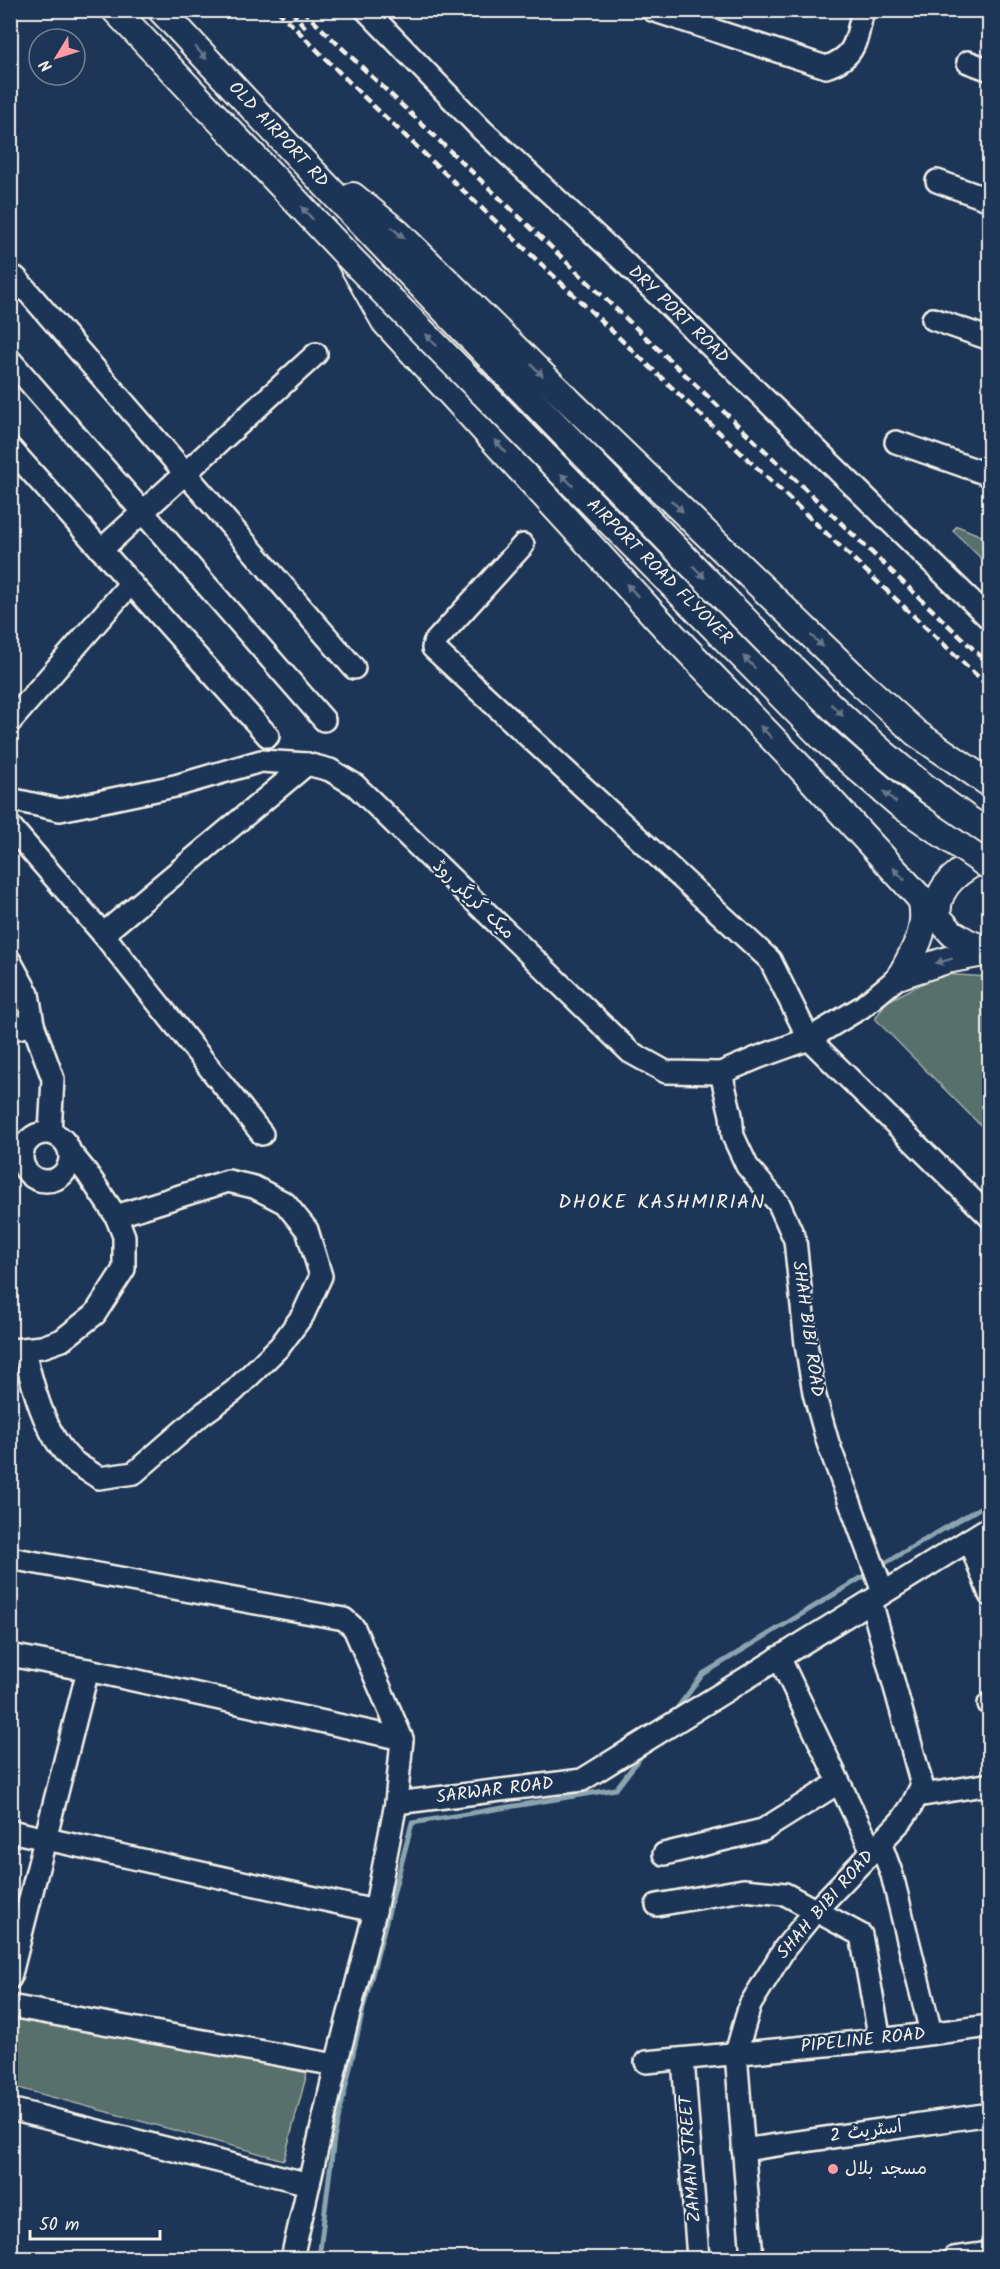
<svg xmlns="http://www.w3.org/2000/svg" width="1000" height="2269" viewBox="0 0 1000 2269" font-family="Kalam,'Playpen Sans Arabic',sans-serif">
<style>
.green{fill:#59706c;stroke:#a6b0aa;stroke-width:1.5}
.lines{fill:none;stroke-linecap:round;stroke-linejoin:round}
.stream{stroke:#8aa4b0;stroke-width:5}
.minor-casing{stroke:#f4f1e8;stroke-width:26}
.major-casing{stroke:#f4f1e8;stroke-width:30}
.minor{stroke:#1d3557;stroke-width:21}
.major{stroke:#1d3557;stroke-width:26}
.rail{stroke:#f4f1e8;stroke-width:4.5;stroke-dasharray:9 4.5;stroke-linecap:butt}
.major-bridge-casing{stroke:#f4f1e8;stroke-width:30;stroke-linecap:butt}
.major-bridge{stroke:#1d3557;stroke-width:26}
.oneway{fill:#68778a}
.poi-dot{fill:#ff9aa2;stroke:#1d3557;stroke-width:2}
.labels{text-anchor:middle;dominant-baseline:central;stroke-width:4.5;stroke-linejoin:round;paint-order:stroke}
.street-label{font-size:18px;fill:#f4f1e8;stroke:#1d3557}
.poi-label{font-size:18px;fill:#f4f1e8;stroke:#1d3557;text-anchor:start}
.neighbourhood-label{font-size:20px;letter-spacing:1.5px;fill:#f4f1e8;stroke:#1d3557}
</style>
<rect width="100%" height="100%" fill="#1d3557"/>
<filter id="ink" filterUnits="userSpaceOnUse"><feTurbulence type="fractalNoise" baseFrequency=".0167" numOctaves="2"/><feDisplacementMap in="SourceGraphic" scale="12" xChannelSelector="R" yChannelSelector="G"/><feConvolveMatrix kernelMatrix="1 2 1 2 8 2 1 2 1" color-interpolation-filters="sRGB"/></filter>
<g filter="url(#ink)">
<g class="green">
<path d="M957,526L989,539V566L953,531Z"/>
<path d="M941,974L989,977V1134L875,1019L886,1002Z"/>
<path d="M17,2010L307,2073L284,2160L11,2086L10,2023Z"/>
</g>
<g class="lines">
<g class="stream">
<path d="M880,1566L990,1502"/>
<path d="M672,1715L703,1674L869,1573"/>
<path d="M319,2258L334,2138L364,2005L412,1823L616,1789L645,1751"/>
</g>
<g class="minor-casing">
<g id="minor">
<path d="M366,10L482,130L621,259L990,619"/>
<path d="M652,10L826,67C857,57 856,39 863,10"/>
<path d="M968,62L990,70"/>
<path d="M937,181L990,200"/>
<path d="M16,278L354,668"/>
<path d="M933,319L990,339"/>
<path d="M10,360L324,720"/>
<path d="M896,442L990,475"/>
<path d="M10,448L268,736"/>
<path d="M523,545L434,643L433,648L770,960L809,1039L990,1217"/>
<path d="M101,550L316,354"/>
<path d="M10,722L131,583"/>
<path d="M10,799L60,810L175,786L261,761L307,764L330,770L355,785L630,1052L666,1072L721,1073L759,1057L809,1039L862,1007L901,975"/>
<path d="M10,826L103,934L262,1134"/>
<path d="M103,934L307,764"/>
<path d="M10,961L28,994L33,1024L53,1079L50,1133"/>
<path d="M10,1030L33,1024"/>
<path d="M721,1073L731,1115L733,1136L747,1166L779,1204L795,1240L806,1344L814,1393L828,1443L883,1592"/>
<circle cx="46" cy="1157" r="24"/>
<path d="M11,1350L42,1347L62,1340L95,1314L124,1269V1236L116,1216L87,1173L70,1152"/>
<path d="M24,1350C32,1384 45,1436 72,1460C80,1467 91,1472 99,1478L134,1473L201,1415L234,1391L280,1346L303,1315L321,1276L307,1230L285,1203L254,1187L228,1181L116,1216"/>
<path d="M969,1540L990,1595"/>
<path d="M10,1558L344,1619L354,1628L402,1739L396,1803L375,1911L336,2065L292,2258"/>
<path d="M10,1655L88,1670L402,1739"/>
<path d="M779,1657L872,1851"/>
<path d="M989,1704L990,1705"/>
<path d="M917,1796L990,1784"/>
<path d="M396,1803L582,1780L990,1527"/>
<path d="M10,1831L375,1911"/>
<path d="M880,1842L892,1875L931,2033"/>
<path d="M664,1854L763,1830L838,1783"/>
<path d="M657,1905L743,1890L785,1894L861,1935L880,2040"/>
<path d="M10,1978L88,1670"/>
<path d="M10,2006L336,2065"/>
<path d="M683,2059L698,2258"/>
<path d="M646,2062L880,2040L990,2026"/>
<path d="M10,2109L309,2184"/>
<path d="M743,2150L990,2114"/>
<path d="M752,2258L736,2053L750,2005L785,1948L816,1910L902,1820L911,1807L922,1785L871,1601"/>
<path d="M954,2258L990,2253"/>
</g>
</g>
<g class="major-casing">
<g id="major">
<path d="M115,10L347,255L385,322L666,628L799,766L952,933L967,942L990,952"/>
<path d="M161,10C324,185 489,358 657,529C761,636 864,752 990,834"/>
<path d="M353,196L397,232L571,403L862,684L916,733L990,784"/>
<path d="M938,918C933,885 964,867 990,855"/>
<path d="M901,975L947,960L989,952"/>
<path d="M901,975C915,949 929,929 921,898"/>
</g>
</g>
<use href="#minor" class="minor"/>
<use href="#major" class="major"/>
<g class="rail">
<path d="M277,10L362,95L990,688"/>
<path d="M291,10L308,31"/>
<path d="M302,10L990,665"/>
</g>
<g class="major-bridge-casing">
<path id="major-bridge" d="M347,255L824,739L899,804L990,867"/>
</g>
<use href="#major-bridge" class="major-bridge"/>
</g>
<defs><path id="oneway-solid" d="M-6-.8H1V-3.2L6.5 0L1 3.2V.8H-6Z" transform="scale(1.5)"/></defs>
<g class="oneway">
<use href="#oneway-solid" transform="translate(201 53) rotate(47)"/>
<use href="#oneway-solid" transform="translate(307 213) rotate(-133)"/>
<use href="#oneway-solid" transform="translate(398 233) rotate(42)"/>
<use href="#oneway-solid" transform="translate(431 340) rotate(-134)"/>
<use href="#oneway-solid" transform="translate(537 370) rotate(45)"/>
<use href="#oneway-solid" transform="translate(500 446) rotate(-133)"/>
<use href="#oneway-solid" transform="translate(567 480) rotate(-135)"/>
<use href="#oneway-solid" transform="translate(677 506) rotate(44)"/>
<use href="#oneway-solid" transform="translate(699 572) rotate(46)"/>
<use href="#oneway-solid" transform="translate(632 590) rotate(-133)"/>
<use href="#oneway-solid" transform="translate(817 641) rotate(44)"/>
<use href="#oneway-solid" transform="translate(749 662) rotate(-134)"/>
<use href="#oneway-solid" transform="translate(837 710) rotate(45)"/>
<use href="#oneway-solid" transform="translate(766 732) rotate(-134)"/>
<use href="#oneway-solid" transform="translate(890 797) rotate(-139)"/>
<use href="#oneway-solid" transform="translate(899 874) rotate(-133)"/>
<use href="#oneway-solid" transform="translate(944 961) rotate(165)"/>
</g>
</g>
<circle class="poi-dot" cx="833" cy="2169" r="6"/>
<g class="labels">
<g class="street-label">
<text transform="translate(278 135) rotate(47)">OLD AIRPORT RD</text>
<text transform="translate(678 315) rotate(44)">DRY PORT ROAD</text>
<text transform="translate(659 572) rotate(45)">AIRPORT ROAD FLYOVER</text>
<text transform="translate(473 900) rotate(44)">میک گریگر روڈ</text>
<text transform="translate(807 1329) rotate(82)">SHAH BIBI ROAD</text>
<text transform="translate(495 1791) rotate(-7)">SARWAR ROAD</text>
<text transform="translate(826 1905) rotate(-49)">SHAH BIBI ROAD</text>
<text transform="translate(863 2041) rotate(-6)">PIPELINE ROAD</text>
<text transform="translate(866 2132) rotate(-8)">اسٹریٹ 2</text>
<text transform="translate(691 2159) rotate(-94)">ZAMAN STREET</text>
</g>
<g class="poi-label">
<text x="845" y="2169">مسجد بلال</text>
</g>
<g class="neighbourhood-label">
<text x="662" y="1203">DHOKE KASHMIRIAN</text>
</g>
</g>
<rect width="1000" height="2269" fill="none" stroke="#1d3557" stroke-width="36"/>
<rect x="18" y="18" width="964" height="2233" fill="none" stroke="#f4f1e8" stroke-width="2" filter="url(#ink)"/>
<g transform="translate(57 57) rotate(232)"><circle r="28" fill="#1d3557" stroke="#738091" stroke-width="1.5"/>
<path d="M0-4.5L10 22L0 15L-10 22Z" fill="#ff9aa2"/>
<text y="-9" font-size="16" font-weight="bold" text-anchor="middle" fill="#f4f1e8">N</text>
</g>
<path d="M30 2230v9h130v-9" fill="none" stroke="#f4f1e8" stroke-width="3"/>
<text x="39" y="2230" font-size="18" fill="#f4f1e8" stroke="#1d3557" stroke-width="4.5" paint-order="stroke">50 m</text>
</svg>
